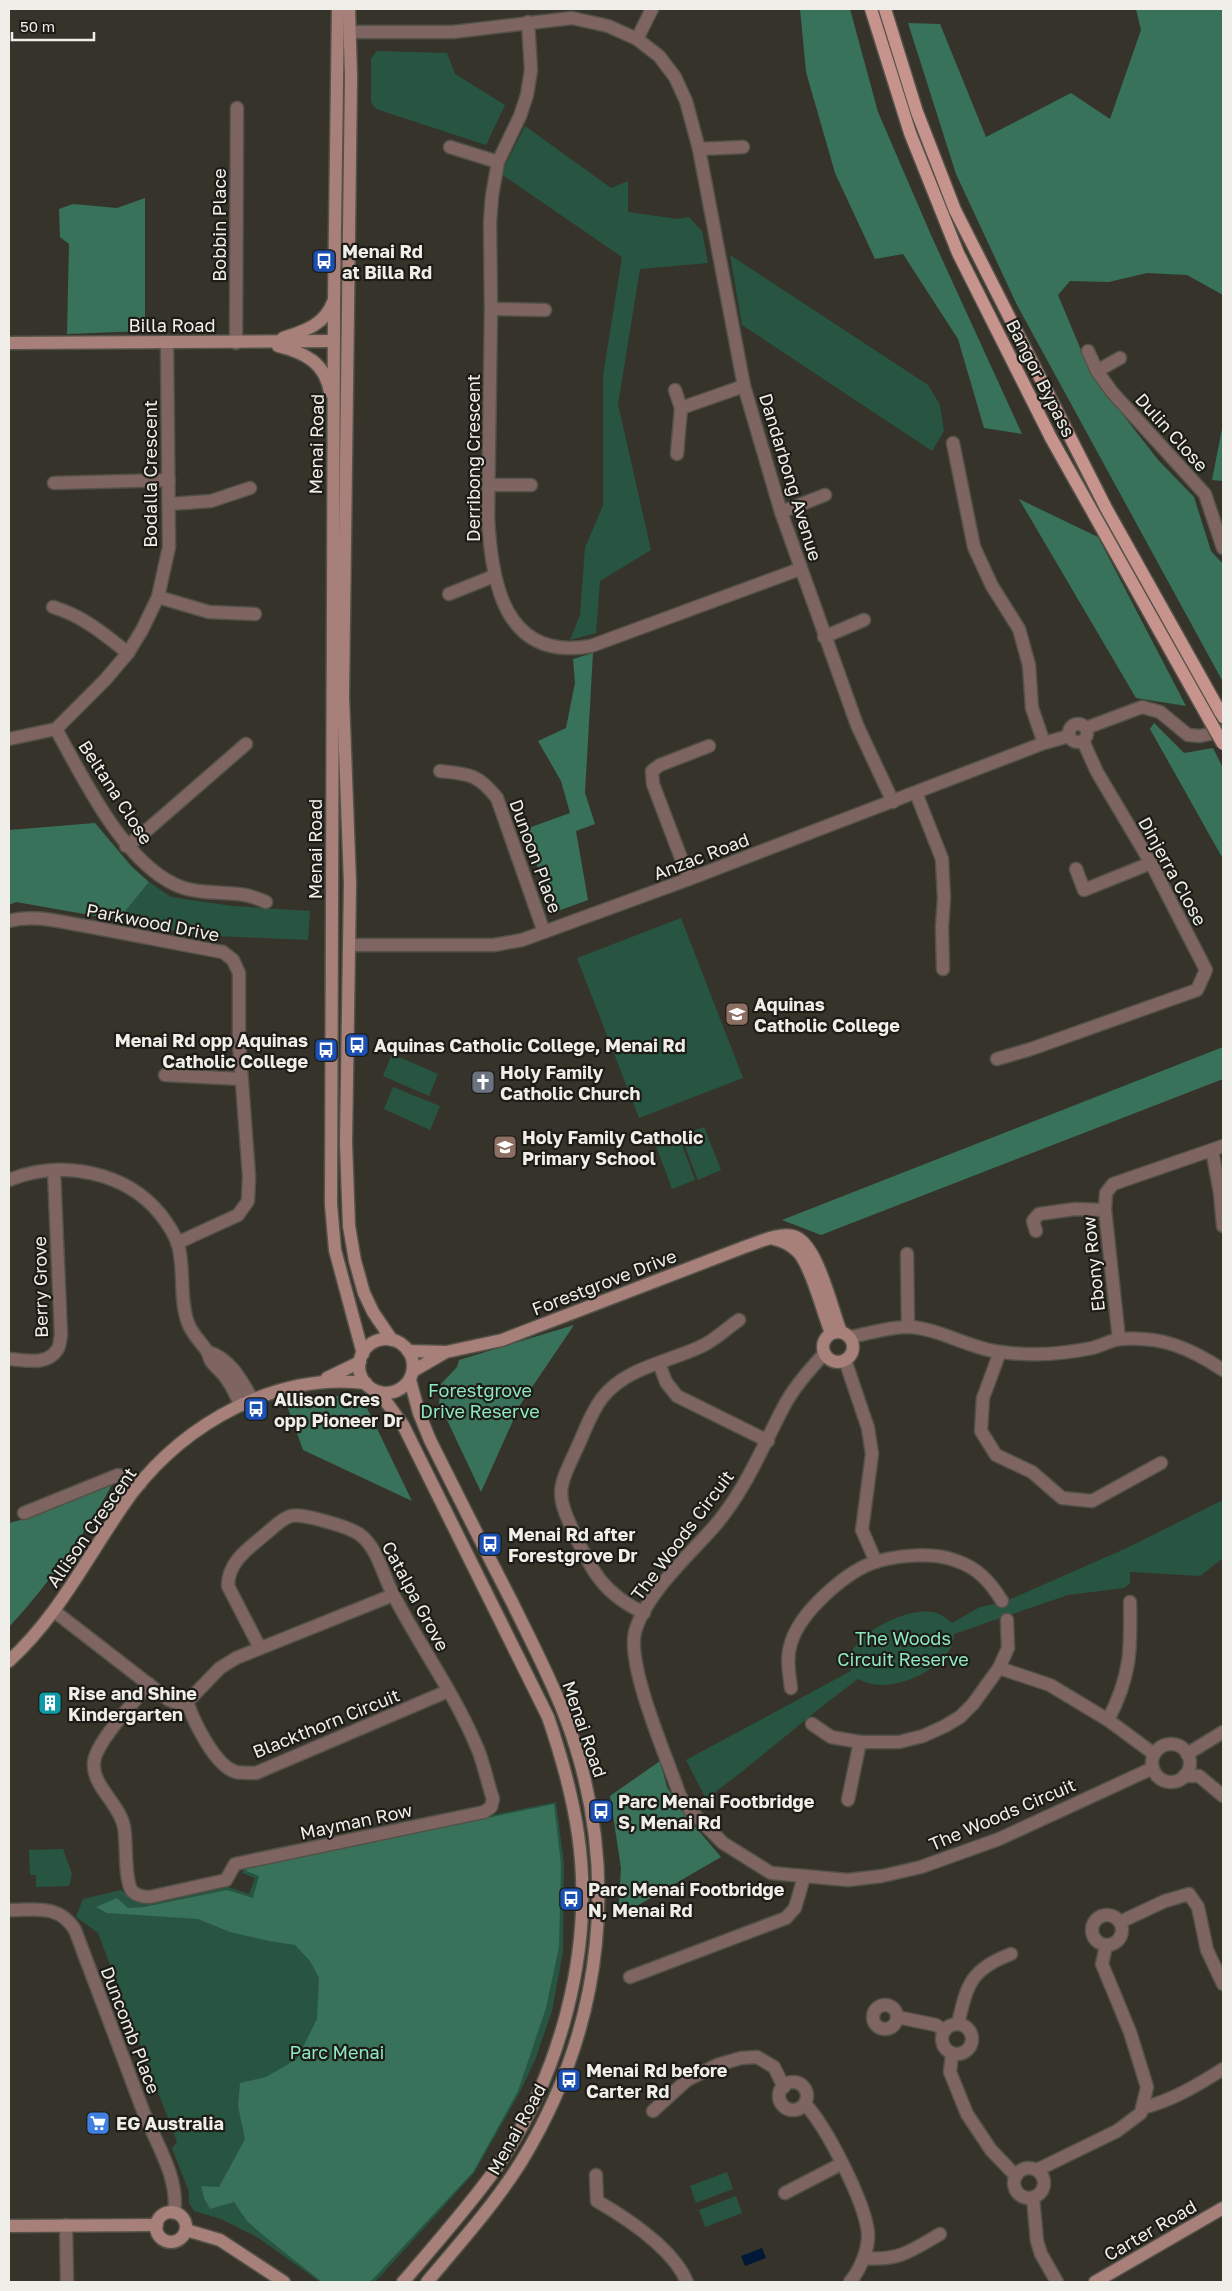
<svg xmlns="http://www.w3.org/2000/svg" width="1232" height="2291" viewBox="0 0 1232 2291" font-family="'Golos Text',sans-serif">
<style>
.green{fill:#275542}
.forest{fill:#38725a}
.water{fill:#001939}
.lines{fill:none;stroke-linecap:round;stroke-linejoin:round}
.street-casing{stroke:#545248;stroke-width:15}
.secondary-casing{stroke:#545248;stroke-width:15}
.primary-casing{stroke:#545248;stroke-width:15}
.street{stroke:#7e6561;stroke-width:12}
.secondary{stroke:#a7807a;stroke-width:12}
.primary{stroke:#c6948d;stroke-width:12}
.primary-bridge-casing{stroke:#545248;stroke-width:15;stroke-linecap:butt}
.primary-bridge{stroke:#c6948d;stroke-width:12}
.labels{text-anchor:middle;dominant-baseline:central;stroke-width:4.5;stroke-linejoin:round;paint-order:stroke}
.street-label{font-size:18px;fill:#f0eee8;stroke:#1d1c17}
.poi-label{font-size:18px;font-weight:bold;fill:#f0eee8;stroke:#1d1c17;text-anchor:start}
.park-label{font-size:18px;fill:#8ee8c0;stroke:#1d1c17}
</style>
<rect width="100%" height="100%" fill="#36342a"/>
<g class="green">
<path d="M377,51L447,53L455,74L505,105L486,145L376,109L371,102V59Z"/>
<path d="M525,126L611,188L628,181V212L678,219L689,217L702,231L708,263L640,269L618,404L651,550L600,581L596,633L570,640L580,615L585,548L603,505V376L622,257L501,174Z"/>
<path d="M730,255L928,385L940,405L944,431L932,451L742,325Z"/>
<path d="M149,882L171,897L232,906L310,911L308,940L195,935L118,920Z"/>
<path d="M681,918L743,1078L639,1118L577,958Z"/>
<path d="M392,1054L438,1074L429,1096L383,1076Z"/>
<path d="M393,1087L440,1106L430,1130L384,1109Z"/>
<path d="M704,1127L721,1170L698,1180L681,1136Z"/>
<path d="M679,1137L695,1180L672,1189L656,1146Z"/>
<path d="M1223,1500V1558L1200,1576L1130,1572V1583L1124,1588L1068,1595L954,1634C953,1639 953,1645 950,1649C932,1676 887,1695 858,1679C806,1717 758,1761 706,1799L686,1760L851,1671C850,1667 849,1661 850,1656C857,1631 915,1603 939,1614C944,1616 948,1620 952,1623L980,1607L1004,1602L1129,1547Z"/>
<path d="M556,1802L564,1864L563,1952L552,2011L535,2060L520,2092L474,2173L375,2282H320L257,2237L221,2219L194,2211L189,2203V2192L172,2148L177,2142L98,1933L76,1917L83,1899L121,1890C131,1899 137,1904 151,1904L228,1887L249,1894L255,1878L242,1873L245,1867Z"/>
<path d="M63,1849L72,1874L69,1886L36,1887V1875H30L29,1850Z"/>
<path d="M727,2172L733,2189L696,2203L690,2186Z"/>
<path d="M736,2196L742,2213L705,2227L699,2210Z"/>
</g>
<g class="forest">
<path d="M800,9H850L878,112L931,235L1022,434L984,428L958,339L903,254L875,259L835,173L806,72Z"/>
<path d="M1136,9H1223V295L1187,275L1147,273L1109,282L1070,281L1058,295L1091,374L1159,461L1194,497L1211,551L1223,564V682L1017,305L956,174L908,23L940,24L986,137L1071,93L1110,119L1141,30Z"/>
<path d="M145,198V331L67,334L69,244L60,237L59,209L73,204L117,208Z"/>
<path d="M1223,424V481L1212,480Z"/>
<path d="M1019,499L1098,537L1186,706L1136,698Z"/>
<path d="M593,653L585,793L595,824L576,831L588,900L555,912L523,830L570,813L561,781L538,741L566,728L575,683L573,659Z"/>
<path d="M1154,723L1184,753L1213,748L1223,768V859L1150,729Z"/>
<path d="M95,823L132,867L149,882L118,920L16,902L9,905V830Z"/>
<path d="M1223,1047V1079L821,1235L782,1220Z"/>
<path d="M574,1325L520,1405L481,1492L439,1403L441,1384L457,1367L459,1360Z"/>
<path d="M313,1396H346L365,1404L412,1501L303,1450L285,1400Z"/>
<path d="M114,1481C86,1534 49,1583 9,1627V1523L32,1517Z"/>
<path d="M660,1761L667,1787L681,1810L721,1857L618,1917L621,1868L610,1796Z"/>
<path d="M554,1804L561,1865L559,1947L546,2008L518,2091L473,2172L372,2280L368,2282H322L264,2236L247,2221L234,2202L210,2209L204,2198L201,2186L219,2187L245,2139L238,2106L240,2083L266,2077L297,2059L317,2019L319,1978L310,1961L295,1945L269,1941L230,1932L198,1919L107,1913L96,1907L117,1898L128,1908L144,1907L227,1890L253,1898L259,1876L246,1871L247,1869Z"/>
</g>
<path class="water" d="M762,2248L766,2258L745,2266L741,2256Z"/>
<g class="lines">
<g class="street-casing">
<g id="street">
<path d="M528,22L531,70L527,95L520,116L498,162L492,196L490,223L491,309L488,516C491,582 504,662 591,646L800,569"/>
<path d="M350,32H453L572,18L608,26L637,39L659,56L675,77L686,101L699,149L744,386L781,512L857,725L893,802"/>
<path d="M637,39L652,9"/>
<path d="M450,147L498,162"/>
<path d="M699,149L743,147"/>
<path d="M491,309L545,310"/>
<path d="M236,343L237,108"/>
<path d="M1088,351L1097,371L1112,392L1205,494L1223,548"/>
<path d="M1097,371L1120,358"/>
<path d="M675,390L681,408L677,454"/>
<path d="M681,408L744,386"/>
<path d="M953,443L974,547L992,586L1019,629L1029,665L1032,708L1044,743"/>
<path d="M54,483L169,480"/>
<path d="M489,485H531"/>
<path d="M170,504L211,501L250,488"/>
<path d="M781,512L825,495"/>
<path d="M449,594L494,576"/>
<path d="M158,597L209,612L255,614"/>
<path d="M53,607C83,616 104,634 128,653"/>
<path d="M824,637L864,620"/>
<circle cx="1078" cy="733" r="9"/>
<path d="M1086,728L1142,707L1160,712L1188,735L1200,736L1223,731"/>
<path d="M56,729C83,778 122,859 174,884C196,895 221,891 245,895C252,896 259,899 266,902"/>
<path d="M9,739L56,729L105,680L128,653L142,630L158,597L169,547L167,342"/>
<path d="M440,771C469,774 478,774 497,798L544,932"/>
<path d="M916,793L942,859L944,898L942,927L943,969"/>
<path d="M126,846L139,837L246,744"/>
<path d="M1076,869L1084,890L1151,863"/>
<path d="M689,879L653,784L652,771L660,765L709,746"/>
<path d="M9,921C34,914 60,922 85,926C131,934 177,944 223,952L233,960L239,973V1042L249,1176L248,1201L238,1215L177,1243"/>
<path d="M350,945H494L522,940L689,879L1044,743L1069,736"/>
<path d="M997,1059L1031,1049L1197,990L1206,970L1151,863L1097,772L1083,741"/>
<path d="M165,1075L241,1079"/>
<path d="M1212,1150L1220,1193L1223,1226"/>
<path d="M9,1180C60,1159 126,1171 161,1215C168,1224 174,1233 178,1244C185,1269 179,1299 188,1323C192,1334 200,1341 207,1351C209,1354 209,1358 211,1361C215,1367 222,1372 226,1378C232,1386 236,1396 241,1405"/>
<path d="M1036,1231L1033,1221L1039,1214L1075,1209L1105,1210"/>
<path d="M907,1254L908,1327"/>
<path d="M850,1337C868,1334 891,1326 910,1327C941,1329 970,1349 1001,1352C1030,1356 1063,1354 1092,1348C1101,1346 1111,1340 1120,1339C1162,1336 1190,1348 1223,1370"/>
<path d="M1119,1339L1105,1210L1106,1193L1113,1184L1223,1146"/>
<path d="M208,1352C229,1357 242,1381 252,1399"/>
<path d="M1000,1352L983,1398L981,1431L996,1455L1032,1472L1062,1498L1092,1501L1161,1463"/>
<path d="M824,1354C809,1370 793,1388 783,1408C761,1450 744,1493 712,1529C687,1557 645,1595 635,1632C627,1664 663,1749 675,1782L680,1796L690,1810L723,1843L771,1873L848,1880L882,1876L921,1867L999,1839L1153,1768"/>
<path d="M9,1359C24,1360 47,1366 57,1350C60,1347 60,1340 61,1335L54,1171"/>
<path d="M845,1360L868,1428L872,1454L862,1530L876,1562"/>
<path d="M659,1363L666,1382L677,1396L768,1441"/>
<path d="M24,1513L118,1475L140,1484"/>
<path d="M393,1595L236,1658L220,1668L187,1702C194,1722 215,1766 236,1772C242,1773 250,1773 256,1773L448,1691"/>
<path d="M54,1611L169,1700L179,1704L187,1702"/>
<path d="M644,1613C604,1594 592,1572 574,1533C555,1492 558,1489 577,1448C585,1431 590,1414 602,1398C626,1367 669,1362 702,1346C715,1340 727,1328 739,1320"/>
<path d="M999,1668L1050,1685L1108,1720L1154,1754"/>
<path d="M149,1684C135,1701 96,1742 94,1762C91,1785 120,1804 124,1827C127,1841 124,1880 132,1891C137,1896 143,1897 150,1897L226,1880L235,1864L484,1812L491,1807L493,1799C487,1782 484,1762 476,1745C454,1693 420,1646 394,1596C383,1577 378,1547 359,1534C349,1527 302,1513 291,1516C283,1518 275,1526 269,1531C251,1547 228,1560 228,1586L260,1648"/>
<path d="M791,1688C789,1672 786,1658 791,1643C800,1612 847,1570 878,1561C902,1555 934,1552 957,1561C978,1568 991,1583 1002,1601"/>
<path d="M1108,1720C1131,1676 1131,1650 1130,1602"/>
<path d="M812,1724L831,1737L860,1742H899L923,1736L945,1726L960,1717L973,1704L999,1668L1008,1648L1007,1620"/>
<circle cx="1171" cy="1763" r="19"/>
<path d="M1187,1754L1223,1732"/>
<path d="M1184,1776H1199L1223,1796"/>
<path d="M848,1800L860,1742"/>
<path d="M9,1910C35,1910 59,1904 75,1930C97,1989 120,2049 142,2108C154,2140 180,2178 174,2213"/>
<circle cx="1107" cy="1930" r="15"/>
<path d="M1120,1922L1165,1901L1189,1894L1198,1907L1207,1950L1223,1984"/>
<path d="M630,1977L786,1918L795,1908L804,1877"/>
<circle cx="885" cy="2017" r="12"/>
<path d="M897,2017L936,2025L944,2030"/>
<circle cx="957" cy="2039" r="15"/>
<path d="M958,2024C967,1984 971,1969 1011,1954"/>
<path d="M952,2054L950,2072L967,2114L991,2150L1016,2176"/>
<circle cx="793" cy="2096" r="14"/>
<path d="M805,2104C826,2126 865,2202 868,2233C869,2249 860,2270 850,2282"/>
<path d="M1142,2108C1171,2101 1198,2085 1223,2069"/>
<path d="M653,2111L687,2080L717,2065L741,2058L757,2057L774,2067L784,2087"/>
<circle cx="1029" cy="2183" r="15"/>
<path d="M1037,2170L1117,2131L1141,2113L1147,2087L1130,2032L1102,1964L1106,1946"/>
<path d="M596,2175L597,2201C628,2219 673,2248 687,2282"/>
<path d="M785,2193L841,2164"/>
<path d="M1033,2198L1037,2241L1041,2254L1057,2282"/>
<path d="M66,2225L67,2282"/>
<path d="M864,2258C899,2261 911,2251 940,2234"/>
</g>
</g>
<g class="secondary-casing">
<g id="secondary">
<path d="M338,9L334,300L331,1204L335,1250L363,1354"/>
<path d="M349,9L351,77L343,697L350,883L346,1143L349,1226L355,1261L364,1293L373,1312L392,1340"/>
<path d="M283,338C304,331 325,325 333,302"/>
<path d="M9,343L334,341"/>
<path d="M278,346C306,353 325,363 330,392"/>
<path d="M774,1239C783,1241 791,1245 798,1252C811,1266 823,1313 831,1333"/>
<circle cx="838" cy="1347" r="15"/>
<circle cx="386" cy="1366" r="27"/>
<path d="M408,1351L446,1352L502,1340L747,1246C762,1241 778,1233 793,1236C817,1241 832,1310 841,1332"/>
<path d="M413,1371L444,1353"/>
<path d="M327,1378L360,1362"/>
<path d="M410,1380L419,1413L430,1440C457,1494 484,1548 512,1602C530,1639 550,1677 565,1716C622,1866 605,2025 521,2162C494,2205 460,2243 427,2282"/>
<path d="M379,1392L403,1425L548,1717C561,1755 572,1793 578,1834C595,1949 560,2079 492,2174C464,2212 433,2247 403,2282"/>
<path d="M9,1661C61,1614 91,1549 132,1493C186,1423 276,1372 366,1383"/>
<circle cx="171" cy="2227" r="15"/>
<path d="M9,2226L157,2225"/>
<path d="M186,2230L220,2240L284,2282"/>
<path d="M1095,2282L1223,2208"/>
</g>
</g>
<g class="primary-casing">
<g id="primary">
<path d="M871,9L910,133L958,253L1051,438L1210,721"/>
<path d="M885,9L917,112L955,210L1106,508L1223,717"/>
</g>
</g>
<use href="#street" class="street"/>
<use href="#secondary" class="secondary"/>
<use href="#primary" class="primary"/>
<g class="primary-bridge-casing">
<path id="primary-bridge" d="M1210,721L1223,744"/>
</g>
<use href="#primary-bridge" class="primary-bridge"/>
</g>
<defs>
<g id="bus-square" transform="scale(1.25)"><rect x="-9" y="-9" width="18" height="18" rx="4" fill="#1a4fb4" stroke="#1d1c17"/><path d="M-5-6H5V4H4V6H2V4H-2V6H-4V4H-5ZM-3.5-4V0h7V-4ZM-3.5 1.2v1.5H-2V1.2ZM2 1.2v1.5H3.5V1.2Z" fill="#fff"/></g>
<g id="school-square" transform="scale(1.25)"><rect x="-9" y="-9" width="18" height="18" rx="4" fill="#8d6e63" stroke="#1d1c17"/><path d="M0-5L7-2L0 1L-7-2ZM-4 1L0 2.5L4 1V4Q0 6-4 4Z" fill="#fff"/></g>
<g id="church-square" transform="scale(1.25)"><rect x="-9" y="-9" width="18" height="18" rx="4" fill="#6b7280" stroke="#1d1c17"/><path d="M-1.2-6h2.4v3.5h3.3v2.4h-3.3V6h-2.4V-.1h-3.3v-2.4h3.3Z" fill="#fff"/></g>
<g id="building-square" transform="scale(1.25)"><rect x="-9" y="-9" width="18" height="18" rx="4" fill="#0f9aa8" stroke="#1d1c17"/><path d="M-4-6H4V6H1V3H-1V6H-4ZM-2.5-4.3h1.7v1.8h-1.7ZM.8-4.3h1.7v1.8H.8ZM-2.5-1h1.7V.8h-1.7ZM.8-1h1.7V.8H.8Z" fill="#fff"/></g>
<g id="supermarket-square" transform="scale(1.25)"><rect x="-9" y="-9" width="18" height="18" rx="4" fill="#3f7fe0" stroke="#1d1c17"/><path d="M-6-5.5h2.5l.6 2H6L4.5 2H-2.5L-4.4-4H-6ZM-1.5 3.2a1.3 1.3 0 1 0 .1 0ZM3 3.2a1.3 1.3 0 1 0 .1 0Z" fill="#fff"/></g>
</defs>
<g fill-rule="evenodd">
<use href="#bus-square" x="324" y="261"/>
<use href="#school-square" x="737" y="1014"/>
<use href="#bus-square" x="357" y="1045"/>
<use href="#bus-square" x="326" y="1050"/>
<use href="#church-square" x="483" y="1082"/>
<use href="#school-square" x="505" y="1147"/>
<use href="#bus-square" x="256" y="1409"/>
<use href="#bus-square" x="490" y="1544"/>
<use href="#building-square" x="50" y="1703"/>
<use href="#bus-square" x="601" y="1811"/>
<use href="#bus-square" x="571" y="1899"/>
<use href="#bus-square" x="569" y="2080"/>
<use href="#supermarket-square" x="98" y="2123"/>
</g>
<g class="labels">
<g class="street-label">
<text transform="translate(219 225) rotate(-90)">Bobbin Place</text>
<text x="172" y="325">Billa Road</text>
<text transform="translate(1041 378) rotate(63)">Bangor Bypass</text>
<text transform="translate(1172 432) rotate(48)">Dulin Close</text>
<text transform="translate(316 444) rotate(-89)">Menai Road</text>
<text transform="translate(473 458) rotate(-90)">Derribong Crescent</text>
<text transform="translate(150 474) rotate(-90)">Bodalla Crescent</text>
<text transform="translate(791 477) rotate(73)">Dandarbong Avenue</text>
<text transform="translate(116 792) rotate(57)">Beltana Close</text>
<text transform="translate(315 849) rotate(-90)">Menai Road</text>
<text transform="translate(536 856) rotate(70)">Dunoon Place</text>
<text transform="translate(701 856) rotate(-21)">Anzac Road</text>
<text transform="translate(1173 871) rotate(61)">Dinjerra Close</text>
<text transform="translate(153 922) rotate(11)">Parkwood Drive</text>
<text transform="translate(1093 1264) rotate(-96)">Ebony Row</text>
<text transform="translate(604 1282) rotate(-21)">Forestgrove Drive</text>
<text transform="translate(40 1287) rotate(-91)">Berry Grove</text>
<text transform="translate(91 1527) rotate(-55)">Allison Crescent</text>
<text transform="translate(682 1535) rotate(-53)">The Woods Circuit</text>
<text transform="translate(416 1596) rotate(62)">Catalpa Grove</text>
<text transform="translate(326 1723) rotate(-22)">Blackthorn Circuit</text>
<text transform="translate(585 1729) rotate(71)">Menai Road</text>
<text transform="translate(1002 1814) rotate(-23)">The Woods Circuit</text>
<text transform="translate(356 1821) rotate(-12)">Mayman Row</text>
<text transform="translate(131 2030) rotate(69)">Duncomb Place</text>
<text transform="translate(516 2129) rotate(-61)">Menai Road</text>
<text transform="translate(1150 2230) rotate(-30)">Carter Road</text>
</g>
<g class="poi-label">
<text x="342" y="251">Menai Rd<tspan x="342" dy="21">at Billa Rd</tspan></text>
<text x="754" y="1004">Aquinas<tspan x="754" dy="21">Catholic College</tspan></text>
<text x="308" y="1040" text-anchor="end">Menai Rd opp Aquinas<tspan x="308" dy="21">Catholic College</tspan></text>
<text x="374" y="1045">Aquinas Catholic College, Menai Rd</text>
<text x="500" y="1072">Holy Family<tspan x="500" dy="21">Catholic Church</tspan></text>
<text x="522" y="1137">Holy Family Catholic<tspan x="522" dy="21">Primary School</tspan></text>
<text x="274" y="1399">Allison Cres<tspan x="274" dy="21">opp Pioneer Dr</tspan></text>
<text x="508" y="1534">Menai Rd after<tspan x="508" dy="21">Forestgrove Dr</tspan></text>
<text x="68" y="1693">Rise and Shine<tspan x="68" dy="21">Kindergarten</tspan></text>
<text x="618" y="1801">Parc Menai Footbridge<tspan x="618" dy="21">S, Menai Rd</tspan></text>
<text x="588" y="1889">Parc Menai Footbridge<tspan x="588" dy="21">N, Menai Rd</tspan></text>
<text x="586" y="2070">Menai Rd before<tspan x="586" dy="21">Carter Rd</tspan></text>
<text x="116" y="2123">EG Australia</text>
</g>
<g class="park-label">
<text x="480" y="1390">Forestgrove<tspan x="480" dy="21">Drive Reserve</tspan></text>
<text x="903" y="1638">The Woods<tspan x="903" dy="21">Circuit Reserve</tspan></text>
<text x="337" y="2052">Parc Menai</text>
</g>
</g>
<rect width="1232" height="2291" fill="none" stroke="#f0eee8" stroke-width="20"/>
<path d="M12 32v8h82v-8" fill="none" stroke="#f0eee8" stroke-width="2.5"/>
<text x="20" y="32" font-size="15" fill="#f0eee8" stroke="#1d1c17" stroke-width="4" paint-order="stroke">50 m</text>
</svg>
